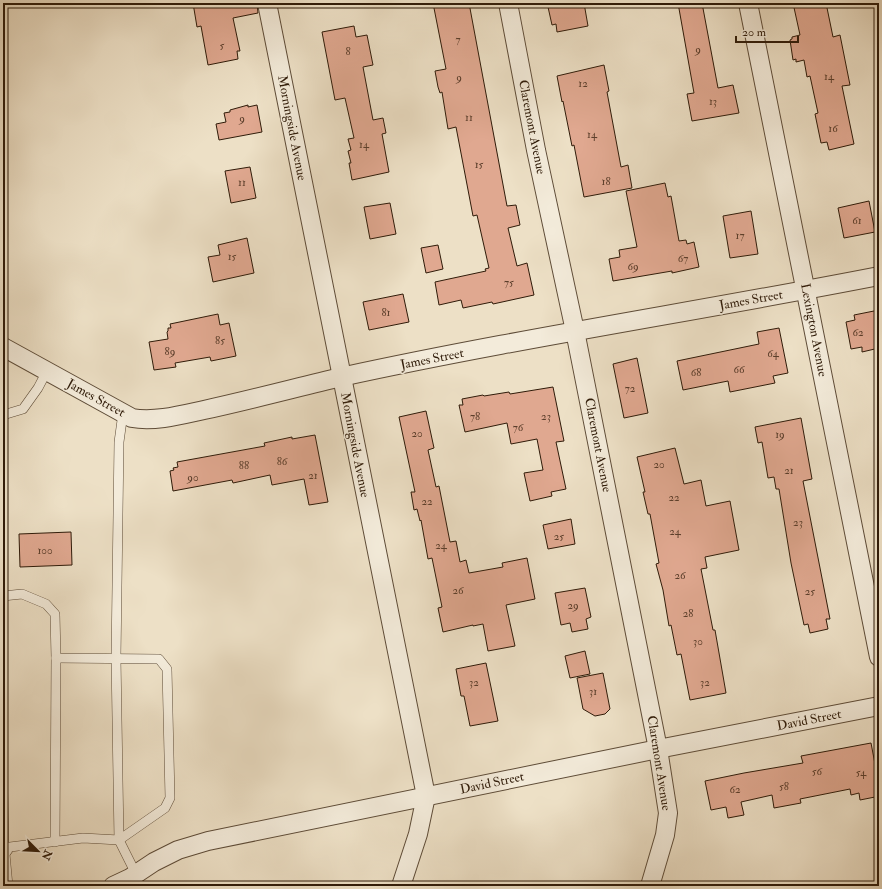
<svg xmlns="http://www.w3.org/2000/svg" width="882" height="889" viewBox="0 0 882 889" font-family="'IM FELL Double Pica',serif">
<style>
.building{fill:#e0a890;stroke:#2f1b09}
.lines{fill:none;stroke-linecap:round;stroke-linejoin:round}
.lane-casing{stroke:#5e4c38;stroke-width:10}
.street-casing{stroke:#5e4c38;stroke-width:20}
.lane{stroke:#f3ebda;stroke-width:9}
.street{stroke:#f3ebda;stroke-width:18}
.labels{text-anchor:middle;dominant-baseline:central;stroke-width:3;stroke-linejoin:round;paint-order:stroke}
.number-label{font-size:11px;fill:#5b3e2b}
.street-label{font-size:13px;fill:#2f1b09;stroke:#f3ebda}
</style>
<rect width="100%" height="100%" fill="#ede0c6"/>
<filter id="stains"><feTurbulence type="fractalNoise" baseFrequency=".005" numOctaves="4"/><feColorMatrix values="0 0 0 0 .2 0 0 0 0 .09 0 0 0 0 .02 0 0 0 .5 -.17"/></filter>
<radialGradient id="worn" r=".72"><stop offset=".6" stop-color="#630" stop-opacity="0"/><stop offset="1" stop-color="#630" stop-opacity=".3"/></radialGradient>
<g class="building">
<path d="M193,3H257L258,13L233,18L240,51H237L238,59L208,65L201,26L197,27Z"/>
<path d="M433,3H469L507,206L516,205L520,225L508,228L517,266L527,263L534,295L493,304L492,302L463,308L461,300L439,305L435,282L486,271L485,269L489,268L477,215L473,216L456,127L448,129L442,92L440,93L438,87L435,71L446,69Z"/>
<path d="M571,3H584L588,26L557,32L556,24L552,25L548,7Z"/>
<path d="M678,3H702L718,88L733,85L739,113L692,121L687,94L694,93Z"/>
<path d="M793,3H826L833,37L840,35L850,85L842,86L854,144L829,150L827,142L821,143L815,114L818,113L810,76L807,77L804,60L796,62V59L793,60L790,40L792,39V37L800,35Z"/>
<path d="M354,26L356,37L367,35L373,65L363,67L373,120L383,118L386,133L382,134L389,172L352,180L349,163H351L348,151L351,150L348,139L354,138L345,98L335,100L322,32Z"/>
<path d="M604,65L609,91L607,92L621,167L628,165L632,188L584,197L574,145L572,146L563,101L562,102L557,76Z"/>
<path d="M248,105V107L257,105L262,132L219,140L216,124L226,122L224,113L230,112V110Z"/>
<path d="M250,167L256,198L231,203L225,171Z"/>
<path d="M665,183L668,197L671,196L679,241L686,240L687,244L694,242L699,267L672,273V271L613,281L609,259L620,257L619,250L637,247L626,191Z"/>
<path d="M869,201L875,232L844,238L838,208Z"/>
<path d="M390,203L396,234L370,239L364,207Z"/>
<path d="M751,211L758,254L730,258L723,216Z"/>
<path d="M247,238L254,273L213,282L208,257L220,255L218,245Z"/>
<path d="M438,245L443,269L426,273L421,248Z"/>
<path d="M403,294L409,322L369,330L363,302Z"/>
<path d="M879,310V348L862,352V347L851,349L846,322L855,320L854,315Z"/>
<path d="M218,314L220,325L229,323L236,356L211,361L210,357L175,363L176,367L154,370L149,342L168,339L167,332L168,331V328H171L170,324Z"/>
<path d="M779,328L788,373L773,376L775,383L730,392L728,381L683,390L677,361L759,344L757,332Z"/>
<path d="M637,358L648,413L624,418L613,364Z"/>
<path d="M553,387L564,441L556,442L566,489L551,492L552,496L530,501L524,473L543,470L537,439L511,444L507,423L465,432L459,405H463L462,399L483,395L484,396L509,392L510,394Z"/>
<path d="M426,411L434,448L428,450L436,487L439,486L450,542L456,541L460,562L466,560L469,573L503,567L502,563L527,558L535,599L506,605L515,646L488,651L483,624L473,626V625L443,632L438,608L442,607L432,558L428,559L421,520L420,521L417,509L414,510L411,492H415L399,417Z"/>
<path d="M801,418L812,479L803,481L830,619H826L828,629L810,633L808,624L804,625L791,563L779,489H776L774,477L768,478L762,442L758,443L755,427Z"/>
<path d="M315,435L328,502L309,505L304,479L272,485L270,475L233,483L232,480L173,491L170,471L174,470L173,468L178,467L177,462L265,446L264,443L292,437V439Z"/>
<path d="M675,448L684,484L701,480L706,506L730,501L739,550L705,557L707,568L701,569L713,630H715L726,693L690,700L681,654L677,655L671,625L669,626L663,590L656,564L659,563L650,514H648L643,492H645L637,457Z"/>
<path d="M571,519L575,544L548,549L543,525Z"/>
<path d="M71,532L72,565L20,567L19,534Z"/>
<path d="M585,588L591,617L586,619L588,629L572,632L570,623L561,625L555,593Z"/>
<path d="M585,651L590,674L570,678L565,656Z"/>
<path d="M486,663L498,721L470,726L464,696H461L456,669Z"/>
<path d="M603,673L610,709L605,714L595,716L583,709L577,678Z"/>
<path d="M871,743L879,785V791L875,792V797L860,800L859,793L851,795L850,789L800,799L801,803L774,808L772,795L741,802L744,815L728,818L726,807L711,810L705,781L744,773L803,763L801,756Z"/>
</g>
<g class="lines">
<g class="lane-casing">
<g id="lane">
<path d="M123,413L119,442L116,658L119,840L136,874"/>
<path d="M3,415L23,409L38,388L47,371"/>
<path d="M3,596L22,594L46,604L55,614L56,658L159,659L167,669L170,798L165,808L119,840L83,838L10,847L5,854L8,886"/>
<path d="M3,792L4,854"/>
<path d="M55,842L56,658"/>
</g>
</g>
<g class="street-casing">
<g id="street">
<path d="M267,3L426,796L418,834L401,886"/>
<path d="M508,3L536,150L575,331L658,749L668,813L665,835L650,886"/>
<path d="M748,3L879,657"/>
<path d="M3,347L132,418C155,422 181,415 204,410C250,400 295,388 341,377C520,338 700,311 879,276"/>
<path d="M113,886L130,878L154,862L178,850L208,841L658,749L879,706"/>
</g>
</g>
<use href="#lane" class="lane"/>
<use href="#street" class="street"/>
</g>
<g class="labels">
<g class="number-label">
<text x="458" y="39">7</text>
<text x="222" y="45">5</text>
<text x="698" y="49">9</text>
<text x="348" y="51">8</text>
<text x="829" y="76">14</text>
<text x="459" y="77">9</text>
<text x="583" y="83">12</text>
<text x="713" y="101">13</text>
<text x="469" y="117">11</text>
<text x="242" y="118">9</text>
<text x="833" y="128">16</text>
<text x="592" y="134">14</text>
<text x="364" y="144">14</text>
<text x="479" y="164">15</text>
<text x="606" y="181">18</text>
<text x="242" y="182">11</text>
<text x="857" y="220">61</text>
<text x="740" y="235">17</text>
<text x="232" y="256">15</text>
<text x="683" y="258">67</text>
<text x="633" y="266">69</text>
<text x="509" y="282">75</text>
<text x="386" y="312">81</text>
<text x="858" y="332">62</text>
<text x="220" y="340">85</text>
<text x="170" y="351">89</text>
<text x="773" y="353">64</text>
<text x="739" y="369">66</text>
<text x="696" y="372">68</text>
<text x="630" y="388">72</text>
<text x="475" y="416">78</text>
<text x="546" y="416">23</text>
<text x="518" y="427">76</text>
<text x="417" y="433">20</text>
<text x="780" y="434">19</text>
<text x="282" y="461">86</text>
<text x="659" y="464">20</text>
<text x="244" y="465">88</text>
<text x="789" y="470">21</text>
<text x="313" y="475">21</text>
<text x="193" y="477">90</text>
<text x="674" y="497">22</text>
<text x="427" y="501">22</text>
<text x="798" y="522">23</text>
<text x="675" y="531">24</text>
<text x="559" y="536">25</text>
<text x="441" y="545">24</text>
<text x="45" y="550">100</text>
<text x="680" y="575">26</text>
<text x="458" y="590">26</text>
<text x="810" y="591">25</text>
<text x="573" y="605">29</text>
<text x="688" y="613">28</text>
<text x="698" y="641">30</text>
<text x="474" y="682">32</text>
<text x="705" y="682">32</text>
<text x="593" y="691">31</text>
<text x="817" y="771">56</text>
<text x="861" y="772">54</text>
<text x="784" y="786">58</text>
<text x="735" y="789">62</text>
</g>
<g class="street-label">
<text transform="translate(532 127) rotate(79)">Claremont Avenue</text>
<text transform="translate(292 128) rotate(79)">Morningside Avenue</text>
<text transform="translate(751 300) rotate(-10)">James Street</text>
<text transform="translate(814 330) rotate(79)">Lexington Avenue</text>
<text transform="translate(432 359) rotate(-11)">James Street</text>
<text transform="translate(96 398) rotate(29)">James Street</text>
<text transform="translate(355 445) rotate(79)">Morningside Avenue</text>
<text transform="translate(598 445) rotate(79)">Claremont Avenue</text>
<text transform="translate(809 720) rotate(-11)">David Street</text>
<text transform="translate(659 763) rotate(81)">Claremont Avenue</text>
<text transform="translate(492 783) rotate(-12)">David Street</text>
</g>
</g>
<rect width="882" height="889" fill="none" stroke="#ede0c6" stroke-width="16"/>
<rect x="4" y="4" width="874" height="881" fill="none" stroke="#2f1b09" stroke-width="2"/>
<rect x="8" y="8" width="866" height="873" fill="none" stroke="#2f1b09"/>
<g transform="translate(38 851) rotate(114)" stroke="#f3ebda" stroke-width="3" paint-order="stroke">
<path d="M0-3L7 15L0 10L-7 15Z" fill="#2f1b09"/>
<text y="-6" font-size="11" font-weight="bold" text-anchor="middle" fill="#2f1b09">N</text>
</g>
<path d="M736 36v6h62v-6" fill="none" stroke="#2f1b09" stroke-width="2"/>
<text x="742" y="36" font-size="12" fill="#2f1b09" stroke="#f3ebda" stroke-width="3" paint-order="stroke">20 m</text>
<rect width="100%" height="100%" filter="url(#stains)"/>
<rect width="100%" height="100%" fill="url(#worn)"/>
</svg>
